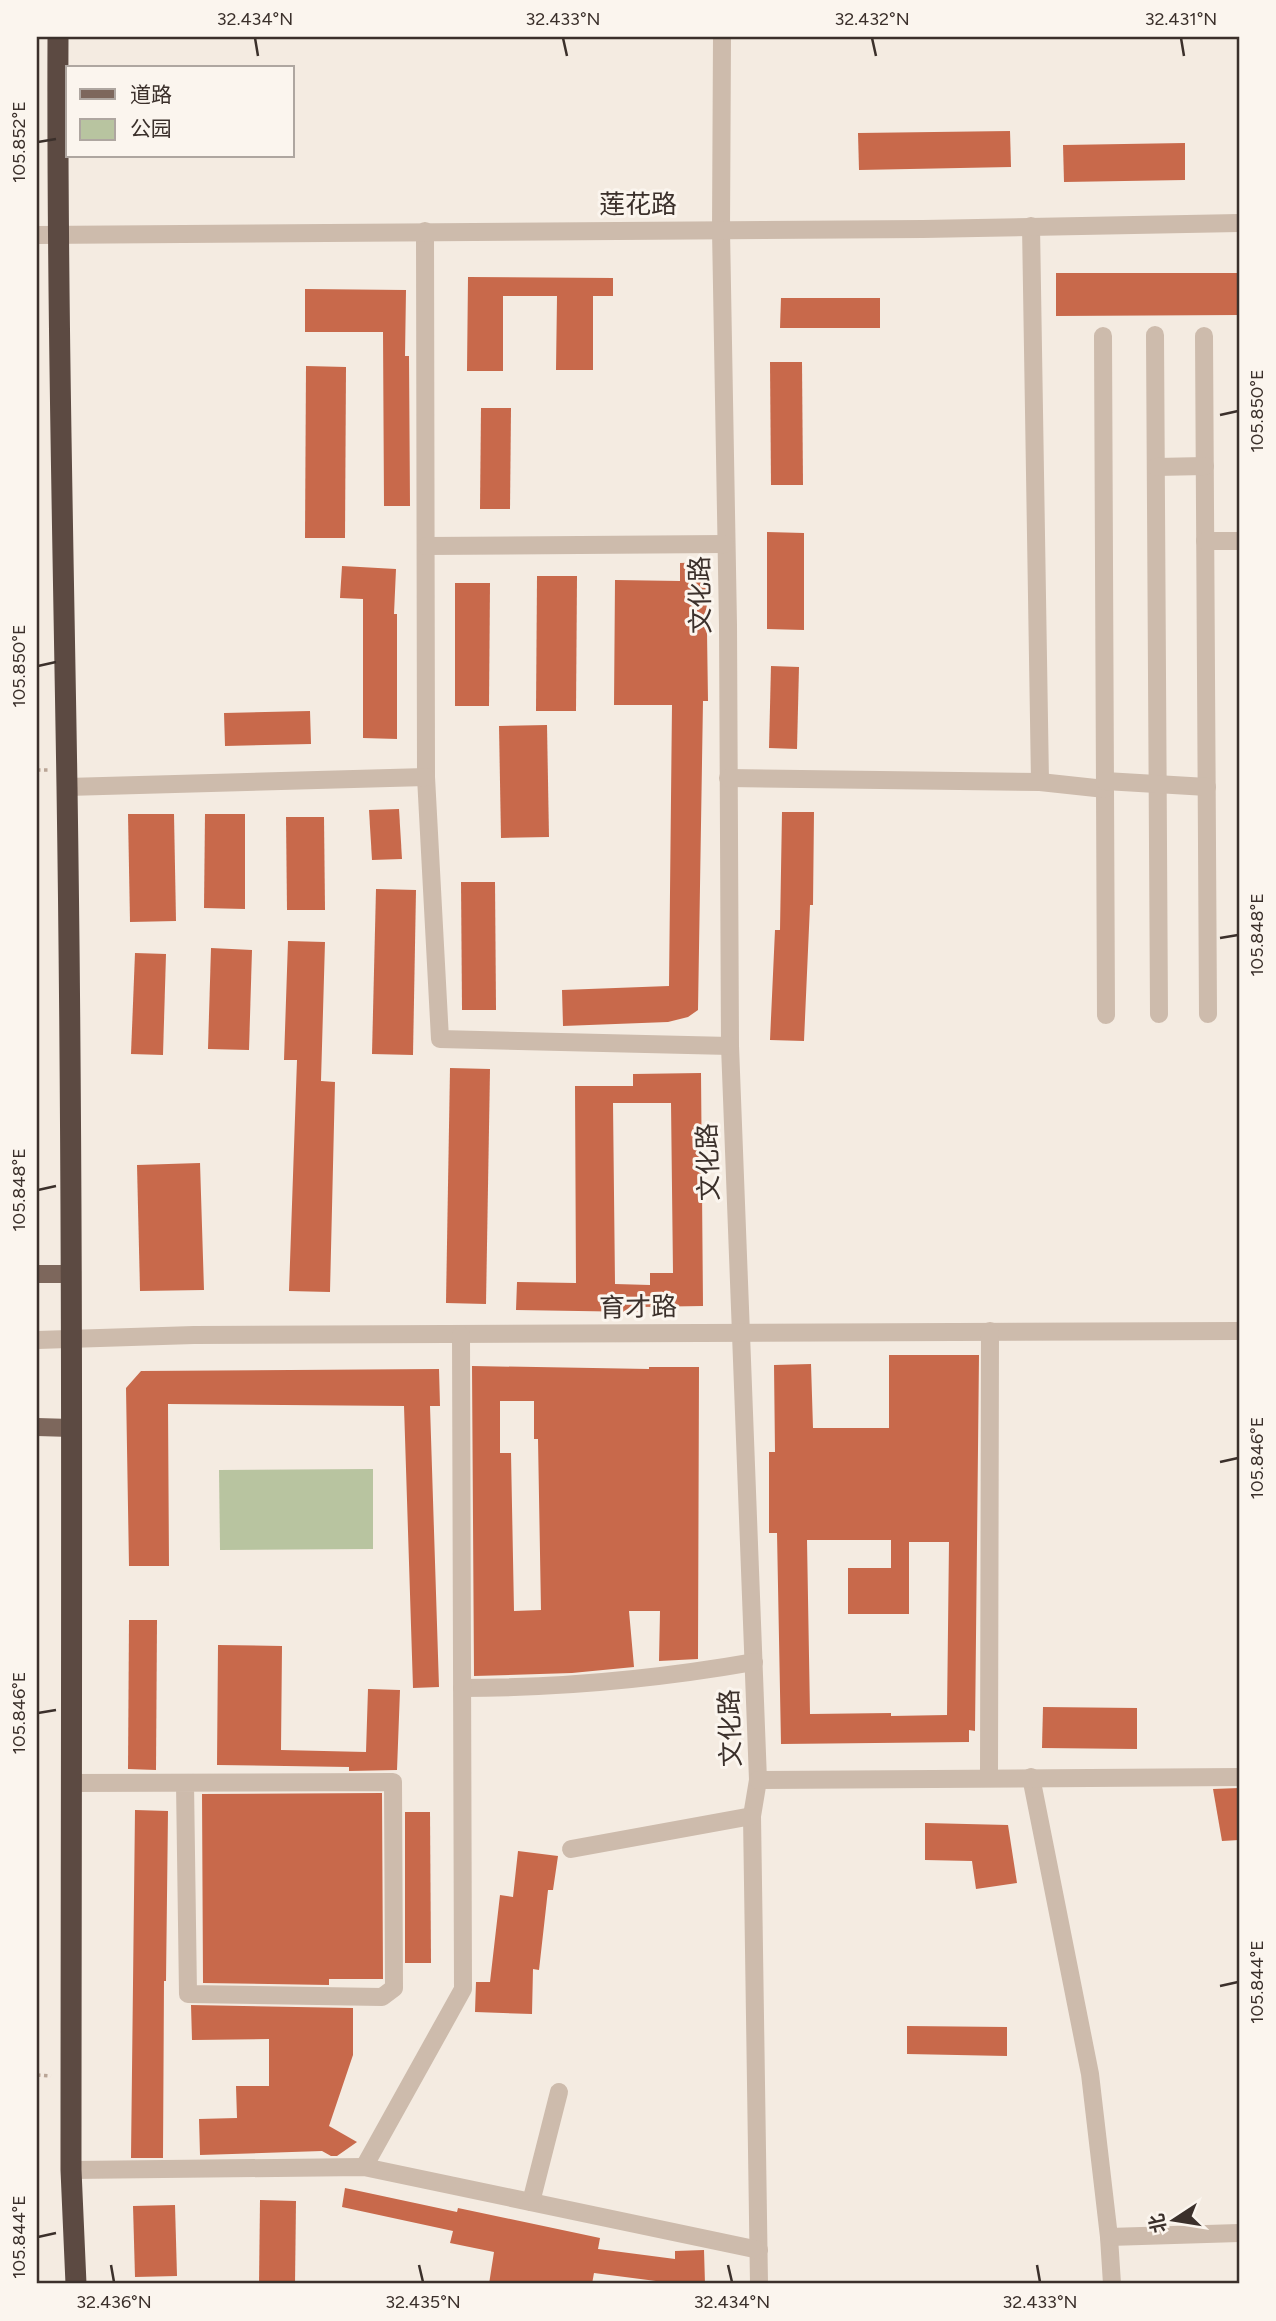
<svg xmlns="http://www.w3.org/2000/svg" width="1276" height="2321" viewBox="0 0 1276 2321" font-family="Figtree,'Noto Sans SC',sans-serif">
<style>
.green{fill:#b8c4a0}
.building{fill:#c8694b;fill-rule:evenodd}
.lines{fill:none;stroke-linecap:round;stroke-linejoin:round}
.path{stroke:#b9a596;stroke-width:3.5;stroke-dasharray:3.5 3.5;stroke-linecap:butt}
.minor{stroke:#cdbbac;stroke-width:18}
.major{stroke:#7d675c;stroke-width:18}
.highway{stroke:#5c4a42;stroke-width:21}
.ticks{fill:none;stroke:#3b302b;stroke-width:2.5}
.labels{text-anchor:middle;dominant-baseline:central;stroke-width:6;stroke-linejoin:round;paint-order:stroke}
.street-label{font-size:26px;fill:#3b302b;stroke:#fbf5ee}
.neatline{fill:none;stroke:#3b302b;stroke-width:2.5}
.ticks-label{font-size:18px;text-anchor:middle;fill:#3b302b}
</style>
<rect width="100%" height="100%" fill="#f4ebe1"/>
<path class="green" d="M373,1469V1549L220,1550L219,1470Z"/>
<g class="building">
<path d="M1010,131L1011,167L859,170L858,133Z"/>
<path d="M1185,143V180L1064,182L1063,145Z"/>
<path d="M1056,273H1239V315L1056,316Z"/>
<path d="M468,277L613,278V296H593V370H556L557,296H503V371H467Z"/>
<path d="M305,289L406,290L405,356H409L410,506H384L383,332H305Z"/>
<path d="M781,298H880V328H780Z"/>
<path d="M770,362H802L803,485H771Z"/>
<path d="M306,366L346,367L345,538H305Z"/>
<path d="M481,408H511L510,509H480Z"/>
<path d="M767,532L804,533V630L767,629Z"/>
<path d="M706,562L708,701H703L698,1010L688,1017L668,1022L563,1026L562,990L669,986L672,705H614L615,580L680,581V563Z"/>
<path d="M342,566L396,569L394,614H397V739L363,738V599L340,598Z"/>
<path d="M537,576H577L576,711H536Z"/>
<path d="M455,583H490L489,706H455Z"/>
<path d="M771,666L799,667L797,749L769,748Z"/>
<path d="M310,711L311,744L225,746L224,713Z"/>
<path d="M547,725L549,837L501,838L499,726Z"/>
<path d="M399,809L402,859L372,860L369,810Z"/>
<path d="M782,812H814L813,905H810L804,1041L770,1040L775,930H780Z"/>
<path d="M128,814H174L176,921L130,922Z"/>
<path d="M205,814H245V909L204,908Z"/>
<path d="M286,817H324L325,910H287Z"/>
<path d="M461,882H495L496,1010H462Z"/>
<path d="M376,889L416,890L413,1055L372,1054Z"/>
<path d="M288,941L325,942L321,1081L335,1082L330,1292L289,1291L297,1060H284Z"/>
<path d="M211,948L252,950L249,1050L208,1049Z"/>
<path d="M135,953L166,954L163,1055L131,1054Z"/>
<path d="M450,1068L490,1069L486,1304L446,1303Z"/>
<path d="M701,1073L703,1306L641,1307V1312L516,1310L517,1282L576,1283L575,1086H633V1074ZM613,1103H671L673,1273H650V1285L615,1284Z"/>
<path d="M200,1163L204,1290L140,1291L137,1165Z"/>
<path d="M889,1355H979L975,1731L969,1730V1742L781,1744L777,1533H769V1452H775L774,1365L811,1364L813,1428H889ZM807,1540H891V1568H848V1614H909V1542H949L947,1715L891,1716V1713L810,1714Z"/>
<path d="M472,1366L649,1369V1367H699L698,1659L659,1661L660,1611H629L634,1667L572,1673L474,1676ZM500,1401H534V1439H538L541,1610L514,1611L511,1453H500Z"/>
<path d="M439,1369L440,1406H430L439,1687L413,1688L404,1406L168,1404L169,1566H129L126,1388L141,1371Z"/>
<path d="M129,1620H157L156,1770L128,1769Z"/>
<path d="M218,1645L282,1646L281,1750L366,1752L368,1689L400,1690L397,1770L349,1771V1767L217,1765Z"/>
<path d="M1043,1707L1137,1708V1749L1042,1748Z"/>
<path d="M1239,1788V1840L1222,1841L1213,1789Z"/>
<path d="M382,1793L383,1979H329V1985L203,1983L202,1794Z"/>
<path d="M135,1810L168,1811L166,1981H164L163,2158H131Z"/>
<path d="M405,1812H430L431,1963H405Z"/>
<path d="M925,1823L1008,1825L1017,1883L976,1889L972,1861L925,1860Z"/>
<path d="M518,1851L558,1856L553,1890H548L539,1970L533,1969L532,2014L475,2012L476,1982H490L500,1895L513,1897Z"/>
<path d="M191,2005L353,2008V2055L329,2126L357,2142L337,2156H331L322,2151L200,2155L199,2119L237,2118L236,2086H269V2039L192,2040Z"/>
<path d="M907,2026L1007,2027V2056L907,2054Z"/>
<path d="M345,2188L457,2212L458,2208L600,2238L598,2249L675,2259V2251L704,2250L705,2284H679L594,2273L592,2284H489L494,2252L450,2243L453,2231L342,2207Z"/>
<path d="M260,2200L296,2201L295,2284H259Z"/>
<path d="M175,2205L177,2276L135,2277L133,2206Z"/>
</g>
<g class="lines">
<g class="path">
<path d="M37,770H50"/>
<path d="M37,2075L51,2076"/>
</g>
<g class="minor">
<path d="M722,37L721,230L728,625L730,1046L758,1780L752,1816L759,2284"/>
<path d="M1031,226L1040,782"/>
<path d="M425,231L426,777L440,1039L730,1046"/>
<path d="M37,235L923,229L1239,223"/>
<path d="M1155,335L1159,1014"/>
<path d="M1103,336L1106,1015"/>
<path d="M1204,336L1208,1014"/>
<path d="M1156,467L1205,466"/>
<path d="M1205,541H1239"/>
<path d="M426,546L725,544"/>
<path d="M728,778L1040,782L1105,789"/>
<path d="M1105,781L1207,787"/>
<path d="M67,787L426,777"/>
<path d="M37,1340L194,1335L1239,1331"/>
<path d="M462,1688C561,1688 657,1679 754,1662"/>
<path d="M989,1777L990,1331"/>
<path d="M1031,1777L1090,2074L1109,2237L1112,2284"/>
<path d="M758,1780L1239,1777"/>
<path d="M71,1783L393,1782L394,1988L382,1997L188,1994L185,1783"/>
<path d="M571,1849L752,1816"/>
<path d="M364,2167L463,1989L461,1335"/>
<path d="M71,2170L364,2167L759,2250"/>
<path d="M531,2202L559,2092"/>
<path d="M1109,2237L1239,2233"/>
</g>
<g class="major">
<path d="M37,1274H71"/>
<path d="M37,1427L71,1428"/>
</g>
<path class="highway" d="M58,37C57,287 63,537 67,787C74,1248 71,1709 71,2170L76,2284"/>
</g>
<path class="ticks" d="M255,38L258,56M563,38L567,56M872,38L876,56M1181,38L1184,56M38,142L56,139M1220,415L1238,411M38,666L56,662M1220,938L1238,935M38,1190L56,1186M1220,1462L1238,1458M38,1713L56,1710M1220,1986L1238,1982M38,2237L56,2233M111,2265L114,2282M419,2265L423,2282M728,2265L732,2282M1037,2265L1040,2282"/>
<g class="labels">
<g class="street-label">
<text x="638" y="204">莲花路</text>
<text transform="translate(700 595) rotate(-91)">文化路</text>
<text transform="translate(708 1162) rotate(-92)">文化路</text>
<text transform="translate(638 1307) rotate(-1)">育才路</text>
<text transform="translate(730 1728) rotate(-92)">文化路</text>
</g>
</g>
<rect width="1276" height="2321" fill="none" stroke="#fbf5ee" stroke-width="77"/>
<rect x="66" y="66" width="228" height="91" fill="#fbf5ee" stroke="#aea6a0" stroke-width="2"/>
<rect x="80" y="89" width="35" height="10" fill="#7d675c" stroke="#aea6a0" stroke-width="2"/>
<text x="130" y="102" font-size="21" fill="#3b302b">道路</text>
<rect x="80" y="119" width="35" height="21" fill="#b8c4a0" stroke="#aea6a0" stroke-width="2"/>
<text x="130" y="136" font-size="21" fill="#3b302b">公园</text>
<g transform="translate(1174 2220) rotate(258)" stroke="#fbf5ee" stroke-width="5" paint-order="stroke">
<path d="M0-5L12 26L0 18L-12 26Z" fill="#3b302b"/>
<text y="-10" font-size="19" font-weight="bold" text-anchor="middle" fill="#3b302b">北</text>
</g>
<rect x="38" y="38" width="1200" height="2244" class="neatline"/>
<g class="ticks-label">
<text x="255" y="25">32.434°N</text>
<text x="563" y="25">32.433°N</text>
<text x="872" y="25">32.432°N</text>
<text x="1181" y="25">32.431°N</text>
<text transform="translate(19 142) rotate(-90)" y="6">105.852°E</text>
<text transform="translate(1257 411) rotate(-90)" y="6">105.850°E</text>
<text transform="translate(19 666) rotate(-90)" y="6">105.850°E</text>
<text transform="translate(1257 935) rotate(-90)" y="6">105.848°E</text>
<text transform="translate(19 1190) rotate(-90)" y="6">105.848°E</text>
<text transform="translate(1257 1458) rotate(-90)" y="6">105.846°E</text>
<text transform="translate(19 1713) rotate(-90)" y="6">105.846°E</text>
<text transform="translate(1257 1982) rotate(-90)" y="6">105.844°E</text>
<text transform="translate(19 2237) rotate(-90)" y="6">105.844°E</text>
<text x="114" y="2308">32.436°N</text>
<text x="423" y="2308">32.435°N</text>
<text x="732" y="2308">32.434°N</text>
<text x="1040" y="2308">32.433°N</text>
</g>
</svg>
